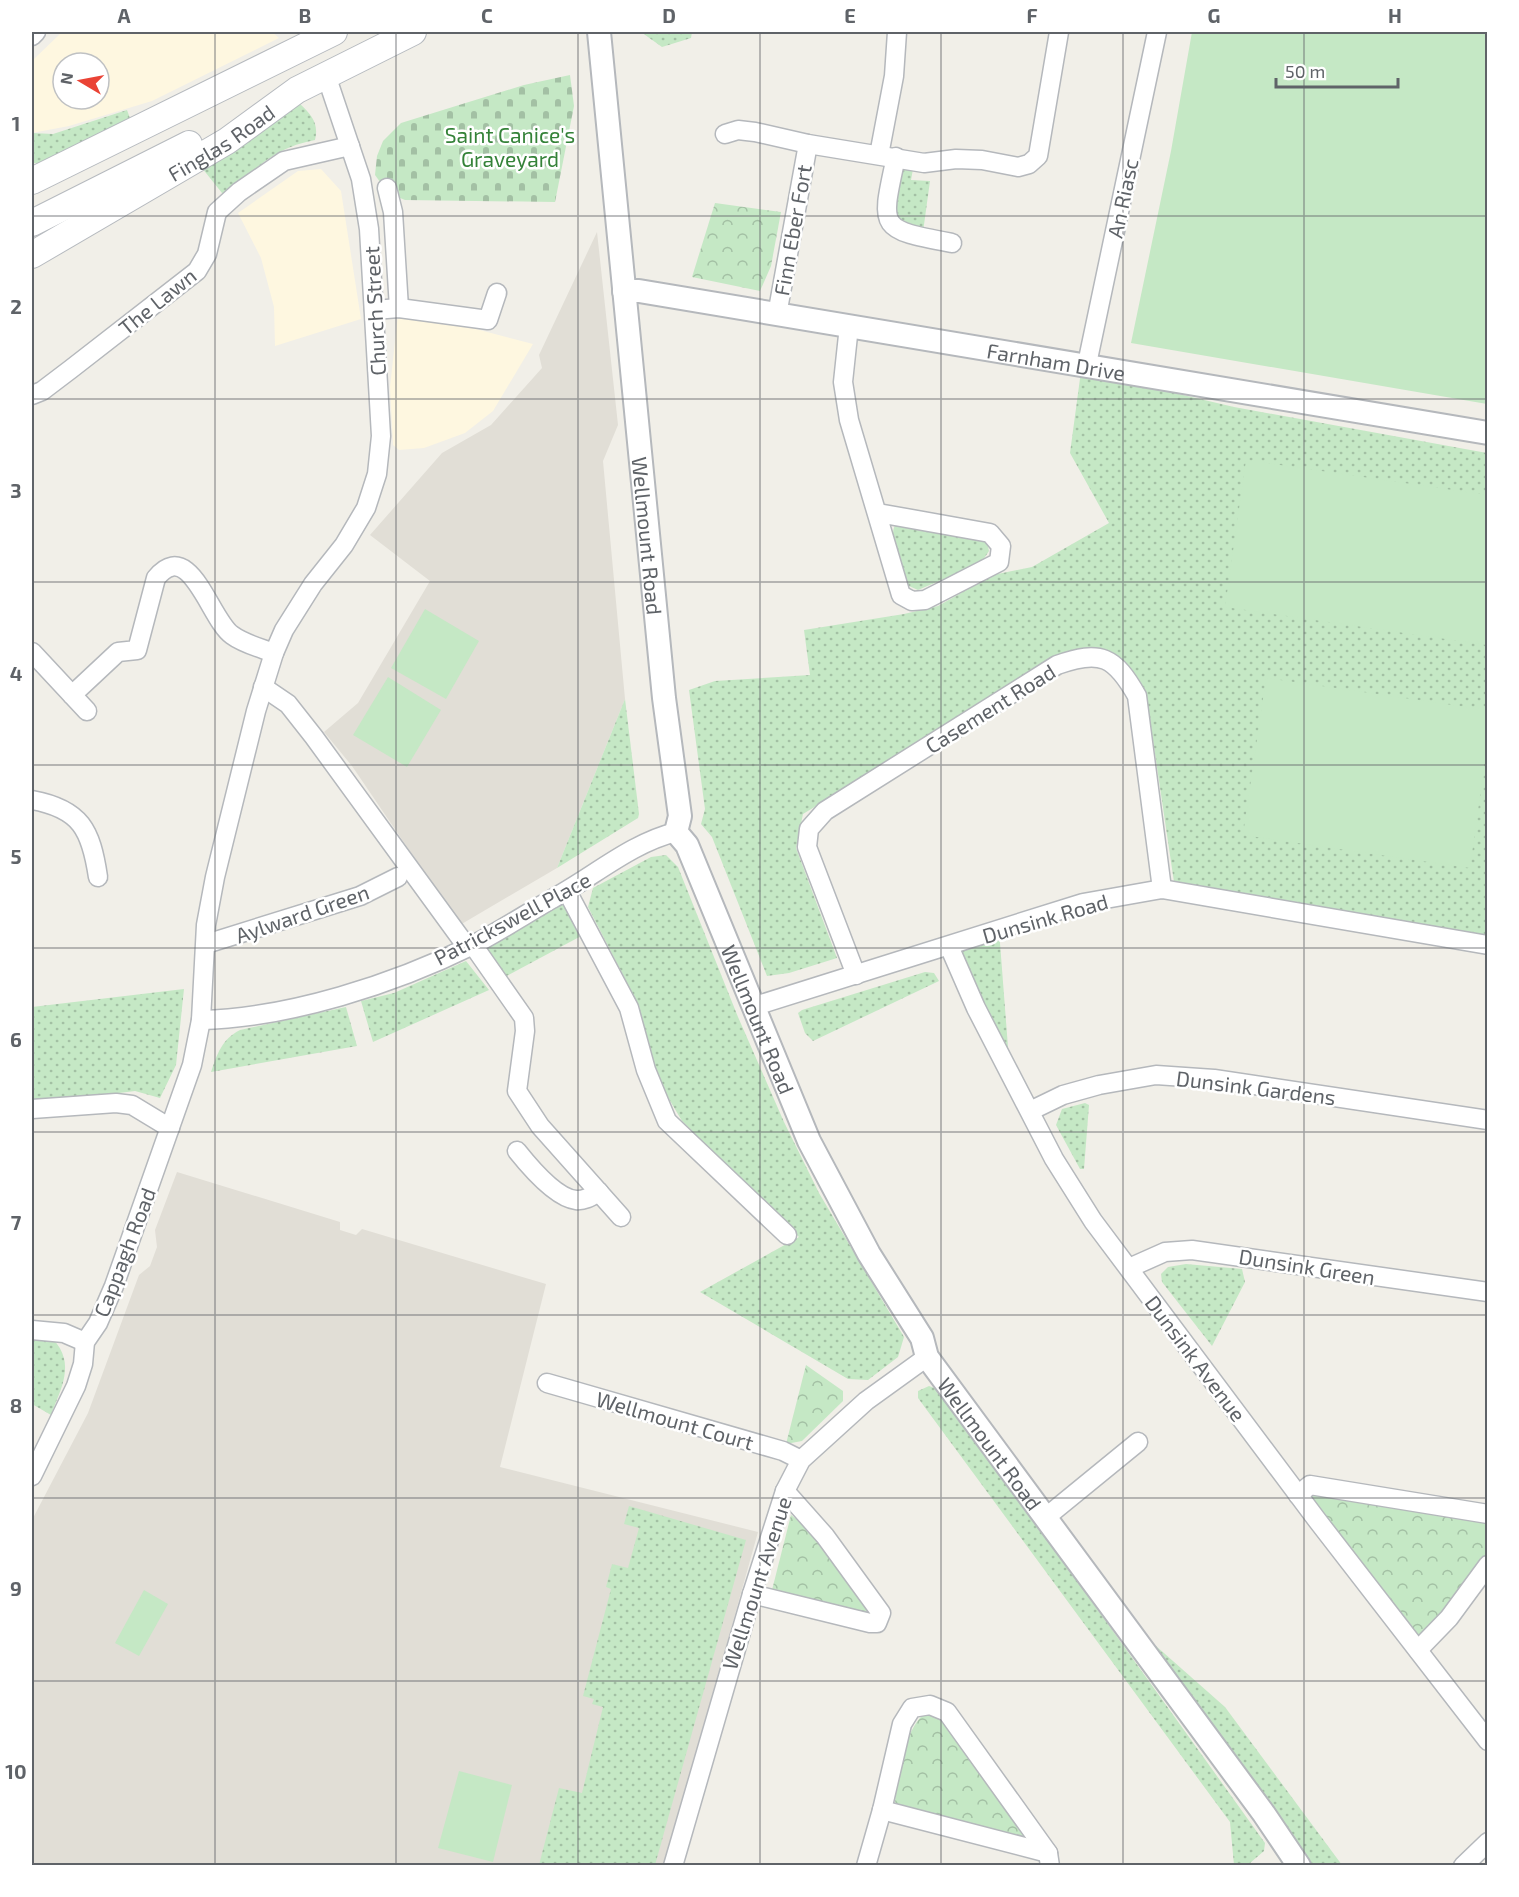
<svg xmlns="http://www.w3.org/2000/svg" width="1519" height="1897" viewBox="0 0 1519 1897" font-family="'Exo 2',sans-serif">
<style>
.commercial{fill:#fef7e0;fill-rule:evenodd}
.education{fill:#e1ded6}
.grass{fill:url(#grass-dots)}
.cemetery{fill:url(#cemetery-stones)}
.park{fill:url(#park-crowns)}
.pitch{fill:#c5e8c5}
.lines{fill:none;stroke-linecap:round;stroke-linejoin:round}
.minor-casing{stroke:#b5b8bc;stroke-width:21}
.tertiary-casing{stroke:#b5b8bc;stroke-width:26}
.secondary-casing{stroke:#b6babf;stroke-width:28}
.minor{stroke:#fff;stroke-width:18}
.tertiary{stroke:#fff;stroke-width:22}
.secondary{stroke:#fff;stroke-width:26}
.grid{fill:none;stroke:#5f6368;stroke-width:1.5;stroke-opacity:0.55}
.labels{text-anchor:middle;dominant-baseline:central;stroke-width:5;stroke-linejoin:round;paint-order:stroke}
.park-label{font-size:21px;fill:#348238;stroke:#fff}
.street-label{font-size:21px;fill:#5f6368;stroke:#fff}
.neatline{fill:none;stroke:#5f6368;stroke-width:2}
.grid-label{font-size:20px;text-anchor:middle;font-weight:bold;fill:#5f6368}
</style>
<defs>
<pattern id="grass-dots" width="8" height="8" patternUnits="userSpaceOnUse" patternTransform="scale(1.5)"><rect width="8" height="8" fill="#c5e8c5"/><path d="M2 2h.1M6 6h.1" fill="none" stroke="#a3c0a4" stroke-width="1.8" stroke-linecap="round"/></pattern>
<pattern id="cemetery-stones" width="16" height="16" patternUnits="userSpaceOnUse" patternTransform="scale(1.5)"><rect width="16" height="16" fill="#c5e8c5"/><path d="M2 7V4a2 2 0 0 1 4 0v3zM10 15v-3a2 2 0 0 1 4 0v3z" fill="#a3c0a4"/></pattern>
<pattern id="park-crowns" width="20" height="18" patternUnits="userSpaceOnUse" patternTransform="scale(1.5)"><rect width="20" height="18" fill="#c5e8c5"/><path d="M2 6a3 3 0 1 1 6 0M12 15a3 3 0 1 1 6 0" fill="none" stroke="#a3c0a4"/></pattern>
</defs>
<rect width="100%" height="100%" fill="#f1efe8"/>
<g class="commercial">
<path d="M62,32H272L279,38L152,101L69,126L32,133V61ZM63,63H99V99H63Z"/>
<path d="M321,169L341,191L361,319L275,346L274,307L261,258L238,213L298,171Z"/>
<path d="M398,315L453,323L533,344L493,411L465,433L424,448L399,450L393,445L390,387Z"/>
</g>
<g class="education">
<path d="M597,232L618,425L603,461L625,699L557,868L460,925L352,766L324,732L358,703L430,581L370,535L442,453L491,425L542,368L539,355Z"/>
<path d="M177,1172L340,1222V1230L356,1235L362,1229L546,1284L500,1467L758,1532L665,1865L32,1866V1520L88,1413L139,1275L150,1266L157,1247L155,1230Z"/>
</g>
<g class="grass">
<path d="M641,32H692L691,38L662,47Z"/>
<path d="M300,104C312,115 319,124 315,140C273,148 254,169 226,198L202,168Z"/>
<path d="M127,110L131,121L46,164L32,163V133L53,134Z"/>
<path d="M900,167L913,169L911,180L930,181L923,232L897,221L893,204Z"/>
<path d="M1081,371L1234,407L1487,453V935L1174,882L1146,693L1130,668L1115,655L1054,660L803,814L796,848L837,958L789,973L767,976L712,837L701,824L705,809L689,690L715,681L810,675L804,630L904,614L938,606L993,575L1032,567L1109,523L1070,453Z"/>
<path d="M896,523L978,537L987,542L989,551L981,563L918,590L909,586C903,570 886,539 896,523Z"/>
<path d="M625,699L639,814L638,818L557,868Z"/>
<path d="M666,855L678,867L738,1017L784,1122L819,1193L904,1337L898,1357L868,1380L848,1379L700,1292L799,1237L682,1121L653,1072L639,1006L588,907L593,888L651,857Z"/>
<path d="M567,891L583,935L501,979L473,945Z"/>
<path d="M999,930L1010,1073L950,946Z"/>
<path d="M466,961L489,990L373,1042L361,1001L394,993Z"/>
<path d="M925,972L934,973L939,981L813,1041L805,1033L798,1013L802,1010Z"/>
<path d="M184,989L176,1065L160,1098L135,1091L32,1104V1007Z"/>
<path d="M346,1007L357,1046L211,1072C217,1054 222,1039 240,1030Z"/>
<path d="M1085,1103L1089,1105L1084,1169H1080L1056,1125L1062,1109Z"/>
<path d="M1186,1264L1242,1269L1245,1282L1212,1346L1162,1282L1161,1274L1168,1267Z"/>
<path d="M53,1339C76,1364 61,1388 51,1415L32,1404V1340Z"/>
<path d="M929,1386L940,1390L1265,1843L1264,1851L1250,1863L1251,1865H1234L1230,1822L918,1398V1391Z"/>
<path d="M629,1506L746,1540L655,1865H539L559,1788L582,1793L603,1707L592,1704L594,1699L583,1696L611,1589L606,1587L612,1564L628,1568L639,1528L624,1524Z"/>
<path d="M1156,1646L1225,1707L1342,1865H1313L1155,1649Z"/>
</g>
<path class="cemetery" d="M570,75L574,106L555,202L405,200L388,193L375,175L377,156L383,141L401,123L524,85Z"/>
<g class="park">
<path d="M715,203L781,212L771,266L760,291L692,277Z"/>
<path d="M806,1365L843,1391V1401L802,1441L786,1444Z"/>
<path d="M1292,1484L1487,1514V1564L1418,1649Z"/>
<path d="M791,1515L818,1536L872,1614L855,1615L772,1590Z"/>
<path d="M929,1710L946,1717L1029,1835L1022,1842L895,1807C895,1778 904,1726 929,1710Z"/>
</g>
<g class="pitch">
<path d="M1192,32H1487V404L1131,343L1171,151Z"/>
<path d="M1246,460L1487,495V645L1225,607Z"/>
<path d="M425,609L479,641L446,699L391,668Z"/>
<path d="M388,677L441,710L407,767L353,735Z"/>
<path d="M1266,678L1487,710V746L1470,868L1243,835Z"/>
<path d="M144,1590L168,1604L139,1656L115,1643Z"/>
<path d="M459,1771L512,1785L493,1862L438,1848Z"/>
</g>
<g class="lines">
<g class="minor-casing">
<g id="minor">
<path d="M32,36L36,32"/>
<path d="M725,134L738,130L755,132L808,144L924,163L956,159L982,160L1018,167L1029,164L1038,156L1059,32"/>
<path d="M879,155L894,76L897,32"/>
<path d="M896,157C880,230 878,229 952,243"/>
<path d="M387,188L393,212L399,308"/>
<path d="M374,310L399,308L488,320L497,293"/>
<path d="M777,315L808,144"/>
<path d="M849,326L843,382L849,420L901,595L912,601L925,600L999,562L1001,546L990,533L878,513"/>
<path d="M1087,364L1157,32"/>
<path d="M32,395L42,391L71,369L197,271L207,254L217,212L239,192L284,161L350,146"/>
<path d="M32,652L87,711"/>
<path d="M263,687L288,704L314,737L467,947"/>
<path d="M72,695L118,652L137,650L156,578C190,536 210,620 232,635C244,644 261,648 274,653"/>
<path d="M32,800C81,809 91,830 98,877"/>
<path d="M567,891L629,1008L646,1070L667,1121L787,1235"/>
<path d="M206,944L360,896L398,877"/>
<path d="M473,945L524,1018L525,1031L517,1091L540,1126L621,1217"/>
<path d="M949,946L976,1008L1054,1159L1093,1221L1317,1520L1488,1741"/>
<path d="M856,975L807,847L809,829L825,811L1057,665C1101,649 1115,657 1137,696L1162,889"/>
<path d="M752,1007L1083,903L1162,889L1488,945"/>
<path d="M201,1020C289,1018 394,984 473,945C500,931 526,914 552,899C593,877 631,843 676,832"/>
<path d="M32,1109L116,1103L132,1105L170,1128"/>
<path d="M1030,1111L1063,1095L1099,1085L1156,1075L1214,1079L1488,1120"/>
<path d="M517,1151C529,1166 556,1198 576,1200C585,1201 592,1196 599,1192"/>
<path d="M1129,1268L1165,1252L1192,1250L1488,1292"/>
<path d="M32,1330L64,1333L85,1342"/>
<path d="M547,1383L783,1451L801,1460"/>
<path d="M32,1476L76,1386L83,1364L85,1342L98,1323L114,1286L192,1065L201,1020L206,925L215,877L256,711L274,653L284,630L313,584L344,545L366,508L377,474L381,436L369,229L361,179L326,75"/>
<path d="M1298,1495L1310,1485L1488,1514"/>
<path d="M1045,1518L1138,1442"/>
<path d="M752,1594L870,1623H877L881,1613L825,1536L785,1491"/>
<path d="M1418,1650L1449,1618L1488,1565"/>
<path d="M882,1810L1048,1853"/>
<path d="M673,1866L752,1594L785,1491L801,1460L866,1401L927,1357"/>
<path d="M866,1866L882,1810L902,1724L912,1708L930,1705L947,1712L1048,1853L1050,1866"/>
<path d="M1463,1866L1488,1842"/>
</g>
</g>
<g class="tertiary-casing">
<g id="tertiary">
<path id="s1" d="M599,32L664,698L680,816L676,832L687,845L809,1141L869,1254L922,1338L927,1357L1264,1814L1299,1866"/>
<path id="s2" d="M624,291H639L1488,433"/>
</g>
</g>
<g class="secondary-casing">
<g id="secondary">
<path d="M32,181L334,32"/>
<path d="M32,223L189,144"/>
<path id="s3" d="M32,255L227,141L297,90L413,32"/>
</g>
</g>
<use href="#minor" class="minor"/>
<use href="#tertiary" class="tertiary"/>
<use href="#secondary" class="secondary"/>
</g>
<path class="grid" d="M215,32V1866M396,32V1866M578,32V1866M760,32V1866M941,32V1866M1123,32V1866M1304,32V1866M32,216H1488M32,399H1488M32,582H1488M32,765H1488M32,948H1488M32,1132H1488M32,1315H1488M32,1498H1488M32,1681H1488"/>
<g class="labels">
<g class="park-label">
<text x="510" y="134">Saint Canice's<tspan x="510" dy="24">Graveyard</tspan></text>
</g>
<g class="street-label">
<text stroke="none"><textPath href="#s3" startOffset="220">Finglas Road</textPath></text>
<text transform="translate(1122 198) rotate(-78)">An Riasc</text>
<text transform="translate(792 230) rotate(-80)">Finn Eber Fort</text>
<text transform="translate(157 301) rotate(-39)">The Lawn</text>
<text transform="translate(374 311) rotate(-93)">Church Street</text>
<text stroke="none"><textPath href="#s2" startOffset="438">Farnham Drive</textPath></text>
<text stroke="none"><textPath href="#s1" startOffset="506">Wellmount Road</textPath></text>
<text transform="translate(990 708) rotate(-32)">Casement Road</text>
<text transform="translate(302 913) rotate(-19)">Aylward Green</text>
<text transform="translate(512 918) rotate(-28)">Patrickswell Place</text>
<text transform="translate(1045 918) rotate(-16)">Dunsink Road</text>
<text stroke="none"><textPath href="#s1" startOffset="1010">Wellmount Road</textPath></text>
<text transform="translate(1256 1087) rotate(7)">Dunsink Gardens</text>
<text transform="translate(124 1252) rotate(-69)">Cappagh Road</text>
<text transform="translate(1307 1266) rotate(9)">Dunsink Green</text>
<text transform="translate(1196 1358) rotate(53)">Dunsink Avenue</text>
<text transform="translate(675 1420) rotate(16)">Wellmount Court</text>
<text stroke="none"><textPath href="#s1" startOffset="1496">Wellmount Road</textPath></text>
<text transform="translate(756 1583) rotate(-72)">Wellmount Avenue</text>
</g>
</g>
<rect width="1519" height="1897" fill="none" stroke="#ffffff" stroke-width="66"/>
<g transform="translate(81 81) rotate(280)"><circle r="28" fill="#ffffff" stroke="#bfc1c3" stroke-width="1.5"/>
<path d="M0-4.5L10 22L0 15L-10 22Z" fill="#ea4335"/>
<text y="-9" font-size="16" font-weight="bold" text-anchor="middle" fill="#5f6368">N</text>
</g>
<path d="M1276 78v9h122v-9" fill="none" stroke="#5f6368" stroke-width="3"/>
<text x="1285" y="78" font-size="18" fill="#5f6368" stroke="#ffffff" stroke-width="4.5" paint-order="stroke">50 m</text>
<rect x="33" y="33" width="1453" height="1831" class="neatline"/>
<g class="grid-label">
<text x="124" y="23">A</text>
<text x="305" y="23">B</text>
<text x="487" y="23">C</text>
<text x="669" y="23">D</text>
<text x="850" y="23">E</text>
<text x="1032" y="23">F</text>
<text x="1214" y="23">G</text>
<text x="1395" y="23">H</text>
<text x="16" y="131">1</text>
<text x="16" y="314">2</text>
<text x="16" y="498">3</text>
<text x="16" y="681">4</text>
<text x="16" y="864">5</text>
<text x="16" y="1047">6</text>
<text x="16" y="1230">7</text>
<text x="16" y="1413">8</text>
<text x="16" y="1596">9</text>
<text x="16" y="1779">10</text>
</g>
</svg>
